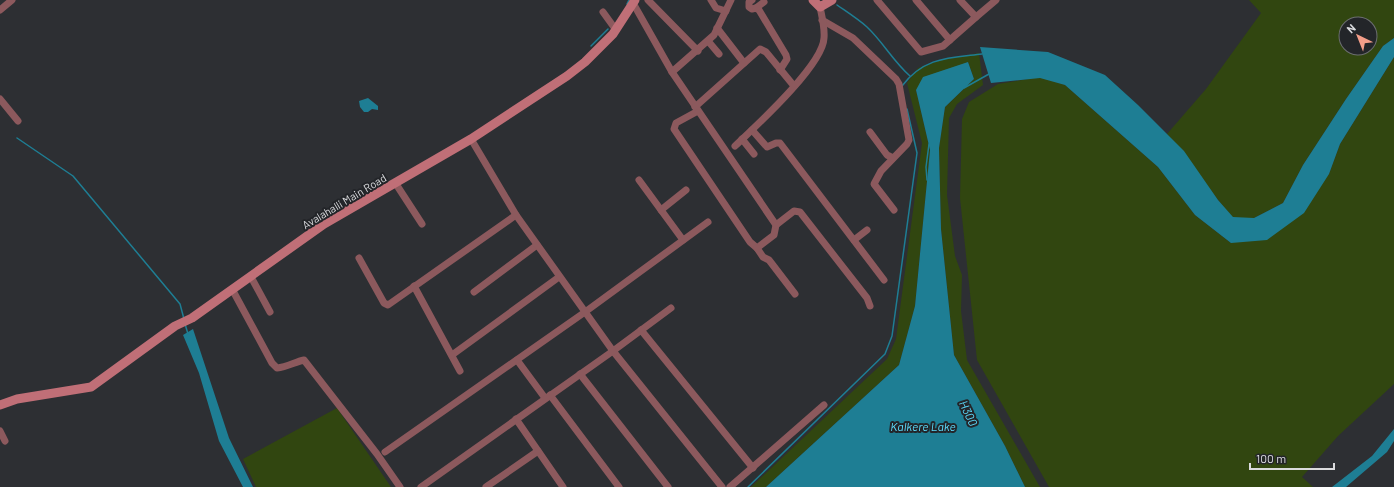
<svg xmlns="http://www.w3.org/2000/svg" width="1394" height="487" viewBox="0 0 1394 487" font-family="Barlow,sans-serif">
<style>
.green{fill:#314610;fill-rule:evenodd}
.water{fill:#1e7e94}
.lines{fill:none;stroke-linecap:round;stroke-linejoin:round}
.stream{stroke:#1e7e94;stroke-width:1.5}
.minor{stroke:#8c595d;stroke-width:7}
.secondary{stroke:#c06f77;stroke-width:9}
.labels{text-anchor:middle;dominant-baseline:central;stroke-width:4;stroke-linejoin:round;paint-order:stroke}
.street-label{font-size:11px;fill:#dadbde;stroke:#232529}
.water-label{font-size:12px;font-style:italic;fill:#5dddfe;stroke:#232529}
</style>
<rect width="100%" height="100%" fill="#2d2f33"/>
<g class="green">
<path d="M1249,0H1394V38L1383,46L1346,99L1303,165L1283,203L1254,218H1233C1209,191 1192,160 1167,134L1206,89L1261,13ZM1346,24H1370V48H1346Z"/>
<path d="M979,53L983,85L957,104L949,118L947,195L955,256L962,275L961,311L967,360L1040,487H1025L1005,446L954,355L941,229L939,148L945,107L974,79L968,62L916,90L930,150L915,306L899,365L766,487H751L887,359L896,339L922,143L907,83L918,68L941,60Z"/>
<path d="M1394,57V384L1338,436L1302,477L1313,487H1049L977,360L960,198L962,119L969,102L998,84L1040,77L1065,85L1158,167L1195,215L1231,243L1329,174L1340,144Z"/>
<path d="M337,408L391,487H256L243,459Z"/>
</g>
<g class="water">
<path d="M1394,38V57L1340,144L1329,174L1304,213L1267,240L1231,243L1195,215L1158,167L1065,85L1040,78L991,83L980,47L1048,52L1105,75L1138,105L1184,151L1218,200L1233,217L1254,218L1283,203L1303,165L1346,99L1383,46Z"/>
<path d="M968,62L974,79L945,107L939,148L941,229L954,355L1005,446L1025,487H766L899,365L915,306L930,150L916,90L923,77Z"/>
<path d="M368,98L378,106V110L372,109L368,112H364L360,107L359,101Z"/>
<path d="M193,329L229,438L253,487H243L219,441L199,373L183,335Z"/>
<path d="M1394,429V441L1387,452L1346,487H1332L1372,456Z"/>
</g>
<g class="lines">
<g class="stream">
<path d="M627,4L629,0"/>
<path d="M837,5C847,12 858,19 867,27C883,42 893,61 910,76"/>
<path d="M591,46L608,29"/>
<path d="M902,86C924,57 949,58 982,54"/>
<path d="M964,88L989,74"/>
<path d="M17,138L73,176L180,304L184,319"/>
<path d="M927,180L926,167L929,144"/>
<path d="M185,324L188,334"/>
<path d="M748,487L885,354L892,336L917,153L907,109"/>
</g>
<g class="minor">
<path d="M648,0L698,51"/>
<path d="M711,0L716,8L726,11"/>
<path d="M752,0L749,2V7L752,9L756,8L759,10L786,55L787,59L780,70"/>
<path d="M877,0L921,52L943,46L976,17L960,0"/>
<path d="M916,0L950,40"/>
<path d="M633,3L672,72L776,225L774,235L757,248L750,242L674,129L676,123L698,111"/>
<path d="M756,8L764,2"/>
<path d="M0,10L12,0"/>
<path d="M603,12L616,30"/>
<path d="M976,17L996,0"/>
<path d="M822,20L853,38L896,79L899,84L909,140L907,144L881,171L874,184L894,210"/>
<path d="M717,28L744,63"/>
<path d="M708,41L719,54"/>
<path d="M672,72L714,35L731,0"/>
<path d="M0,99L18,121"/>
<path d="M695,107L760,49L766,52L794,86"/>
<path d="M752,130L767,147L776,143H780L884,280"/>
<path d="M870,132L887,155L893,158"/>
<path d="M742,139L754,154"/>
<path d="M735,146C756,126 823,65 824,38C825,28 822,17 820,7"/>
<path d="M639,180L683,240"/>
<path d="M396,184L422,224"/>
<path d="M661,210L686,190"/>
<path d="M776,225L794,211L800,212L867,298L870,306"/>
<path d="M854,240L867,230"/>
<path d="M757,248L763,257L769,260L795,294"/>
<path d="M359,258L384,303L388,305L516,215"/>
<path d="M251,277L270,312"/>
<path d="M414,286L460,371"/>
<path d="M232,289L272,363L277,368C287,367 295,362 304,360L377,454L400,487"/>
<path d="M474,292L537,245"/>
<path d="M671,308L613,351L722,487"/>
<path d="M641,330L753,468"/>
<path d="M452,355L559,277"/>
<path d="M517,360L545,398"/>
<path d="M580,374L668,487"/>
<path d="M550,395L619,487"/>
<path d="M516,419L563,487"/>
<path d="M0,431L5,441"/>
<path d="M385,452L585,312L708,222"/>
<path d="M421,487L613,351L516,215L471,139"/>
<path d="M486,487L538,451"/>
<path d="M730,487L824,405"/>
</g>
<g class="secondary">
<path d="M813,0L820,7L832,0"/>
<path d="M0,405L17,399L91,387L175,326L192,318L324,224L471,139L567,76L585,62L613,34L635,0"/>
</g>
</g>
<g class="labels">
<g class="street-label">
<text transform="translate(344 201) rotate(-31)">Avalahalli Main Road</text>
</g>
<g class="water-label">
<text transform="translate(969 413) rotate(65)">H300</text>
<text x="923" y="426">Kalkere Lake</text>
</g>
</g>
<g transform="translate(1358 36) rotate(317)"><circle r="19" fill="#232529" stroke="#6c6e71"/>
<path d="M0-3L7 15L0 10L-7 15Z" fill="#f49e89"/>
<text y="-6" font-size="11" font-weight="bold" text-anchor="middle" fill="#dadbde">N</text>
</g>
<path d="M1250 463v6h84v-6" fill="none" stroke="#dadbde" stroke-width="2"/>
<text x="1256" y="463" font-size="12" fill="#dadbde" stroke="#232529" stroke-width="3" paint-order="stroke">100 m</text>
</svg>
